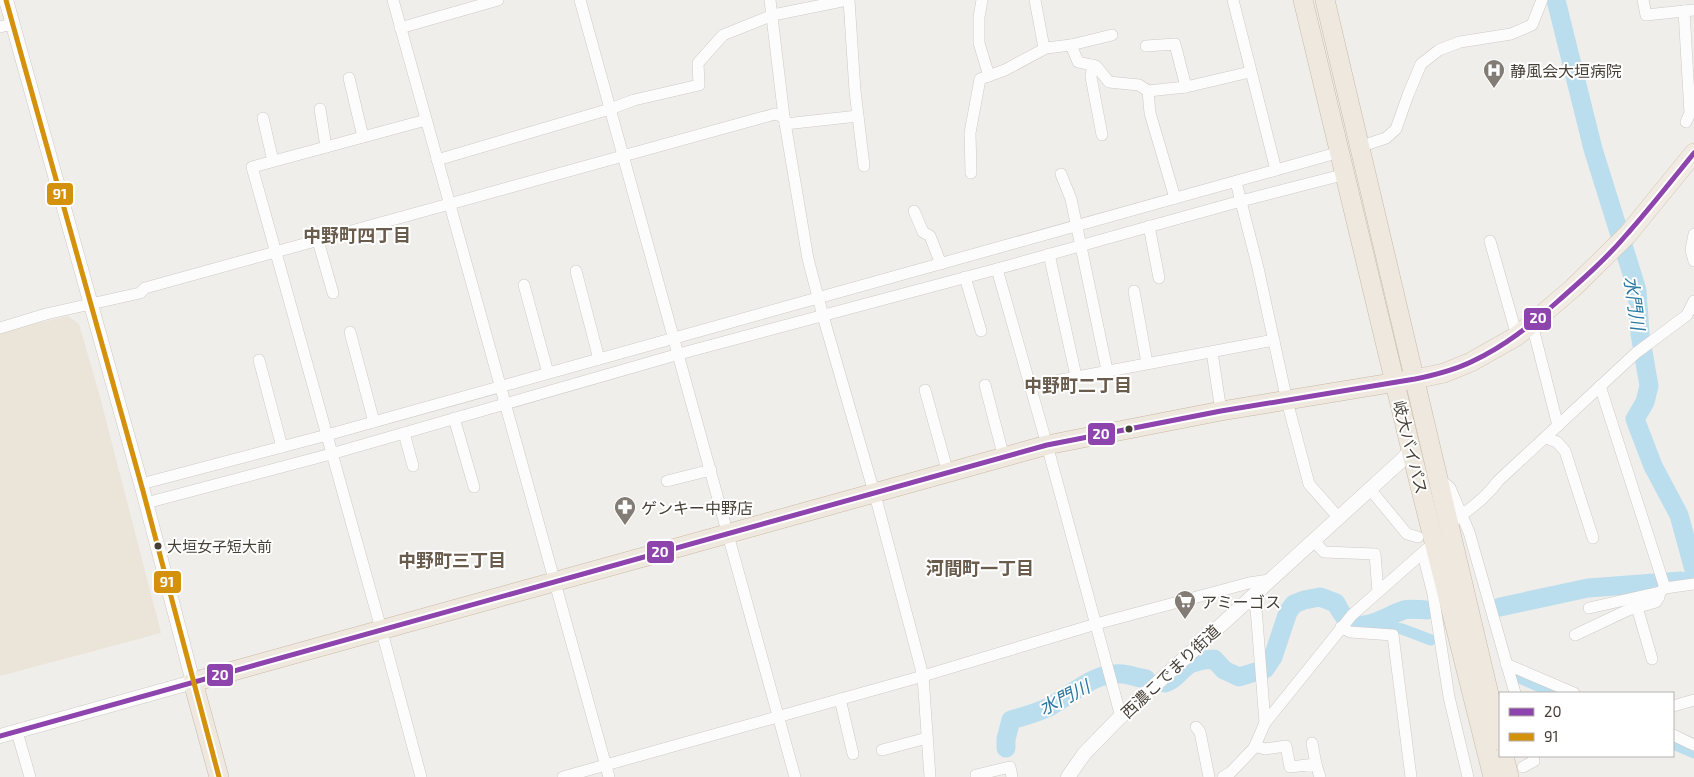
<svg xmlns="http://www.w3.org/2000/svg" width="1694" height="777" viewBox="0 0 1694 777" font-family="'Exo 2','Noto Sans JP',sans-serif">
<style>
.education{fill:#ebe4d9}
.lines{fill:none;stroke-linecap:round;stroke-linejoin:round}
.canal{stroke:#badeee;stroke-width:11}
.river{stroke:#badeee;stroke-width:19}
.minor-casing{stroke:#cdcac6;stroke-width:12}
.tertiary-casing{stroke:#cdcac6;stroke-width:15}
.primary-casing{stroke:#d2c8b7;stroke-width:20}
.trunk-casing{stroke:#c8b9a5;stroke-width:20}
.minor{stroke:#fdfcfc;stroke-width:11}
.tertiary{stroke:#fdfcfc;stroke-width:14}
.primary{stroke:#f1ebe3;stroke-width:19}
.trunk{stroke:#eee8de;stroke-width:19}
.bus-1-casing{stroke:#fff;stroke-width:9}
.bus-2-casing{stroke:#fff;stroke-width:9}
.bus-1{stroke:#8e44ad;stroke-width:5}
.bus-2{stroke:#d4910b;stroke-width:5}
.bus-dot{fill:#463f36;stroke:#fff;stroke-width:2}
.labels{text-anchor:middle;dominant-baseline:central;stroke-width:4;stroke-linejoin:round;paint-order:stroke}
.bus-label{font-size:15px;fill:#463f36;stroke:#fff;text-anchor:start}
.poi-label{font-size:16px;fill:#463f36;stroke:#fff;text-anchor:start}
.street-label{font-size:16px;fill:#463f36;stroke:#fff}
.neighbourhood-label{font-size:18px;font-weight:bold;fill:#695c4d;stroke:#fff}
.water-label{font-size:18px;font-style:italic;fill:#2c79a2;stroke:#fff}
.line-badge{stroke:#fff;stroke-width:2}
.badge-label{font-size:14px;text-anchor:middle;font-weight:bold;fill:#fff}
</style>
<rect width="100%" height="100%" fill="#f0eeea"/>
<path class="education" d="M68,316L79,324L100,397L161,633L0,676V332Z"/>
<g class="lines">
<g class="canal">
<path d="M1372,624L1402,629L1431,640"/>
<path d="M1515,676L1554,693"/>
<path d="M1673,744L1694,753"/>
</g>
<g class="river">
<path d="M1556,0L1593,149L1637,290L1640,334L1649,386L1645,402L1635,419L1653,466L1679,515L1694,570"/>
<path d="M1500,607L1588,588L1681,581"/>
<path d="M1165,683C1176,680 1181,669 1190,664C1198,660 1205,660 1214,659L1224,670L1239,677L1265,669L1273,657L1288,612L1294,604L1304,600L1320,597L1336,603C1354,642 1376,620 1404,610C1410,608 1420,610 1427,610"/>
<path d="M1006,748V739L1011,720C1024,716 1037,713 1049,707C1072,695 1094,671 1123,674C1131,675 1139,678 1146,679"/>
</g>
<g class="minor-casing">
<g id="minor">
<path d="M393,0L609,777"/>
<path d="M580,0L795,777"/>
<path d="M770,0L784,117L808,259L823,316L878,506L923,676L930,777"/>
<path d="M849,0L855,91L864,166"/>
<path d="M982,0L979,17V43L989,76"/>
<path d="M1035,0L1044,48"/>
<path d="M1643,0L1646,15L1694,10"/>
<path d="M1684,11L1690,113L1686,122"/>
<path d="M0,27L12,24"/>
<path d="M400,28L498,0"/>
<path d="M1071,45L1112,35"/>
<path d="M1146,46L1175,44L1186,87"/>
<path d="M1093,65L1091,77L1102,135"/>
<path d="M349,78L363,137"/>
<path d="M1148,91L1150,113L1175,198"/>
<path d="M320,109L326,147"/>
<path d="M263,118L273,161"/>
<path d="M785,124L858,116"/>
<path d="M1359,147L1386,138L1396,129L1408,95L1421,64L1439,50L1460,42L1511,34L1532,25L1542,0"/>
<path d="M437,160L610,109L634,100L699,85L698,63L723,35L773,15L847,0"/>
<path d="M1276,170L1340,152"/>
<path d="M971,173L970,133L980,79L1005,70L1046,48L1071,45L1078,62L1096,66L1109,82L1139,85L1148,91L1186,87L1250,72"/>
<path d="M1061,174L1071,199L1107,370"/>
<path d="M1236,182L1258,268L1287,401L1309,484L1338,517"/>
<path d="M914,211L923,232L930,236L941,264"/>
<path d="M1149,226L1159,278"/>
<path d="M1694,234L1691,250L1694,261"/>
<path d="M318,241L333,293"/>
<path d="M1490,241L1517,336"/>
<path d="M1049,254L1076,376"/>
<path d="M576,271L599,359"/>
<path d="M965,277L981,331"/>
<path d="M524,285L548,373"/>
<path d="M1134,291L1147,363"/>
<path d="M1532,324L1558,426"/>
<path d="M0,328L46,314L140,293L145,288L775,114L784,117"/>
<path d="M350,332L374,422"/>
<path d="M1212,352L1221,411"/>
<path d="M259,360L282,447"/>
<path d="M985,385L1004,458"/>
<path d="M1029,386L1274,340"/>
<path d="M1600,386L1665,588L1694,584"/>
<path d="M925,390L948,473"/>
<path d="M454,418L474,487"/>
<path d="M404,433L413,466"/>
<path d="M1546,438L1557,442L1565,451L1593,538"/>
<path d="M1440,479L1450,488L1469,532L1515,693"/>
<path d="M667,481L711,470"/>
<path d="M141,484L327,435L1276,170L1233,0"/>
<path d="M1369,488L1407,534L1418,537"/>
<path d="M146,503L331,454L679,354L997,269"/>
<path d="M1450,523C1467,512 1486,498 1498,481L1636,353L1687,315L1694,301"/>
<path d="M1313,540L1324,552L1375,554L1378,592"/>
<path d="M1423,554L1433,594L1449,697L1468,777"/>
<path d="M1250,597L1256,608L1265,723"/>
<path d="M1637,607L1652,659"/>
<path d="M1589,608L1660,592"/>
<path d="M1341,627L1350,632L1393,635L1411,777"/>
<path d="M1575,635L1628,610L1656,602L1659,597L1660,592L1665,588"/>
<path d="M1506,664L1574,693"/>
<path d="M840,699L853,754"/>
<path d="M1673,706L1694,700"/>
<path d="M1121,717L1047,445L997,269L1241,201L1346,174"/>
<path d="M1196,727L1200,732L1209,777"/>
<path d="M17,732L30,777"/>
<path d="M1673,735L1694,745"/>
<path d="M1312,743L1316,764"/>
<path d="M1255,746L1265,749L1286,746L1290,767L1316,764L1320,777"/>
<path d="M882,750L927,738"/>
<path d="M1523,767L1534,761L1533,756"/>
<path d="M976,775L1010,767L1012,777"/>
<path d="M421,777L385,643L252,167L426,120"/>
<path d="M563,777L923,676L1096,624L1249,583L1269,580"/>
<path d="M1223,777L1231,772L1254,748L1265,723L1352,615L1428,548L1435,546"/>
</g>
</g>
<g class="tertiary-casing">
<g id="tertiary">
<path d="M0,736L193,682L143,491L6,0"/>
<path d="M1068,777L1084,754L1118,719L1403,459L1411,450"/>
</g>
</g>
<g class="primary-casing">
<path id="primary" d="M1415,379L1444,373L1471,362L1517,336L1573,288L1628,234L1694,153"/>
</g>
<g class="trunk-casing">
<g id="trunk">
<path d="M1303,0L1411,450L1493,777"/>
<path d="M1325,0L1500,741"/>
<path d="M1504,756L1509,777"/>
<path d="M219,777L193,682L1047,445L1221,411L1415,379"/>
</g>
</g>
<use href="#minor" class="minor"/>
<use href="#tertiary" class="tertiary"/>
<use href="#primary" class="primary"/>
<use href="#trunk" class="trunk"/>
<g class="bus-1-casing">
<path id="bus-1" d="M0,736L1047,445L1221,411L1415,379C1435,375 1455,370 1473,361C1505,346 1531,325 1557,302C1582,280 1607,258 1628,233C1651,207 1672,180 1694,153"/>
</g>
<g class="bus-2-casing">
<path id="bus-2" d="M6,0L143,491L219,777"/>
</g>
<use href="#bus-1" class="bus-1"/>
<use href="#bus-2" class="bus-2"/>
</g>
<defs>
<g id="hospital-pin" transform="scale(1.125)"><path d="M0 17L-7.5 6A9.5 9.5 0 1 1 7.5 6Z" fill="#827c75" stroke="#fff"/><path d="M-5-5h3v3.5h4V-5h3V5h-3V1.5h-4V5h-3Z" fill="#fff"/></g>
<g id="pharmacy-pin" transform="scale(1.125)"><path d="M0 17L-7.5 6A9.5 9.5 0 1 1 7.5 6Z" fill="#827c75" stroke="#fff"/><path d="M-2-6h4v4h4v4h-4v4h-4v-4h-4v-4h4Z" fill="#fff"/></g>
<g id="supermarket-pin" transform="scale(1.125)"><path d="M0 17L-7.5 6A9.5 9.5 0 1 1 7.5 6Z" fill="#827c75" stroke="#fff"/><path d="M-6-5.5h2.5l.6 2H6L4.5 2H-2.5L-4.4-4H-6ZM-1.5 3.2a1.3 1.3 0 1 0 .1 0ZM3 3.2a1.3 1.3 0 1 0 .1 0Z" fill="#fff"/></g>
</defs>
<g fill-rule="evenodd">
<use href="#hospital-pin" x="1494" y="70"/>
<use href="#pharmacy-pin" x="625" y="507"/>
<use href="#supermarket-pin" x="1185" y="601"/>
</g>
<g class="bus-dot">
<circle cx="1129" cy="429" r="4.5"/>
<circle cx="158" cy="546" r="4.5"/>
</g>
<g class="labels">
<g class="bus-label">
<text x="167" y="546">大垣女子短大前</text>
</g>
<g class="poi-label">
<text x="1510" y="70">静風会大垣病院</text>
<text x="641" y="507">ゲンキー中野店</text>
<text x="1201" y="601">アミーゴス</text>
</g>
<g class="street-label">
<text transform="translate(1411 447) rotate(76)">岐大バイパス</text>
<text transform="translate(1170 671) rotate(-43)">西濃こでまり街道</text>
</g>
<g class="neighbourhood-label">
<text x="357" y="235">中野町四丁目</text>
<text x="1078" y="385">中野町二丁目</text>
<text x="452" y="560">中野町三丁目</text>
<text x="980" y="568">河間町一丁目</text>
</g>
<g class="water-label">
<text transform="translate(1635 303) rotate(82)">水門川</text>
<text transform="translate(1064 697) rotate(-27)">水門川</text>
</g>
</g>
<g class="line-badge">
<rect x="46" y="182" width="28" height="24" rx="5" fill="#d4910b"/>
<rect x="1523" y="307" width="29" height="24" rx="5" fill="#8e44ad"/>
<rect x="1087" y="422" width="29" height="24" rx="5" fill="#8e44ad"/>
<rect x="646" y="540" width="29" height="24" rx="5" fill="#8e44ad"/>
<rect x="153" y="570" width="29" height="24" rx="5" fill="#d4910b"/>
<rect x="206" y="663" width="28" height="24" rx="5" fill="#8e44ad"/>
</g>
<g class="badge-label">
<text x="60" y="199">91</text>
<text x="1538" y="323">20</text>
<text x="1101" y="439">20</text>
<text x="660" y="557">20</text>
<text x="167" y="587">91</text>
<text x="220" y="680">20</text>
</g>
<rect x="1499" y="692" width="175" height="65" fill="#ffffff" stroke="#b5b2af"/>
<rect x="1509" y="708" width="25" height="8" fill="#8e44ad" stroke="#b5b2af"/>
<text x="1544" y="717" font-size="15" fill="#463f36">20</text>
<rect x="1509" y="733" width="25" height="8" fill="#d4910b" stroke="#b5b2af"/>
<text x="1544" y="742" font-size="15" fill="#463f36">91</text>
</svg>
